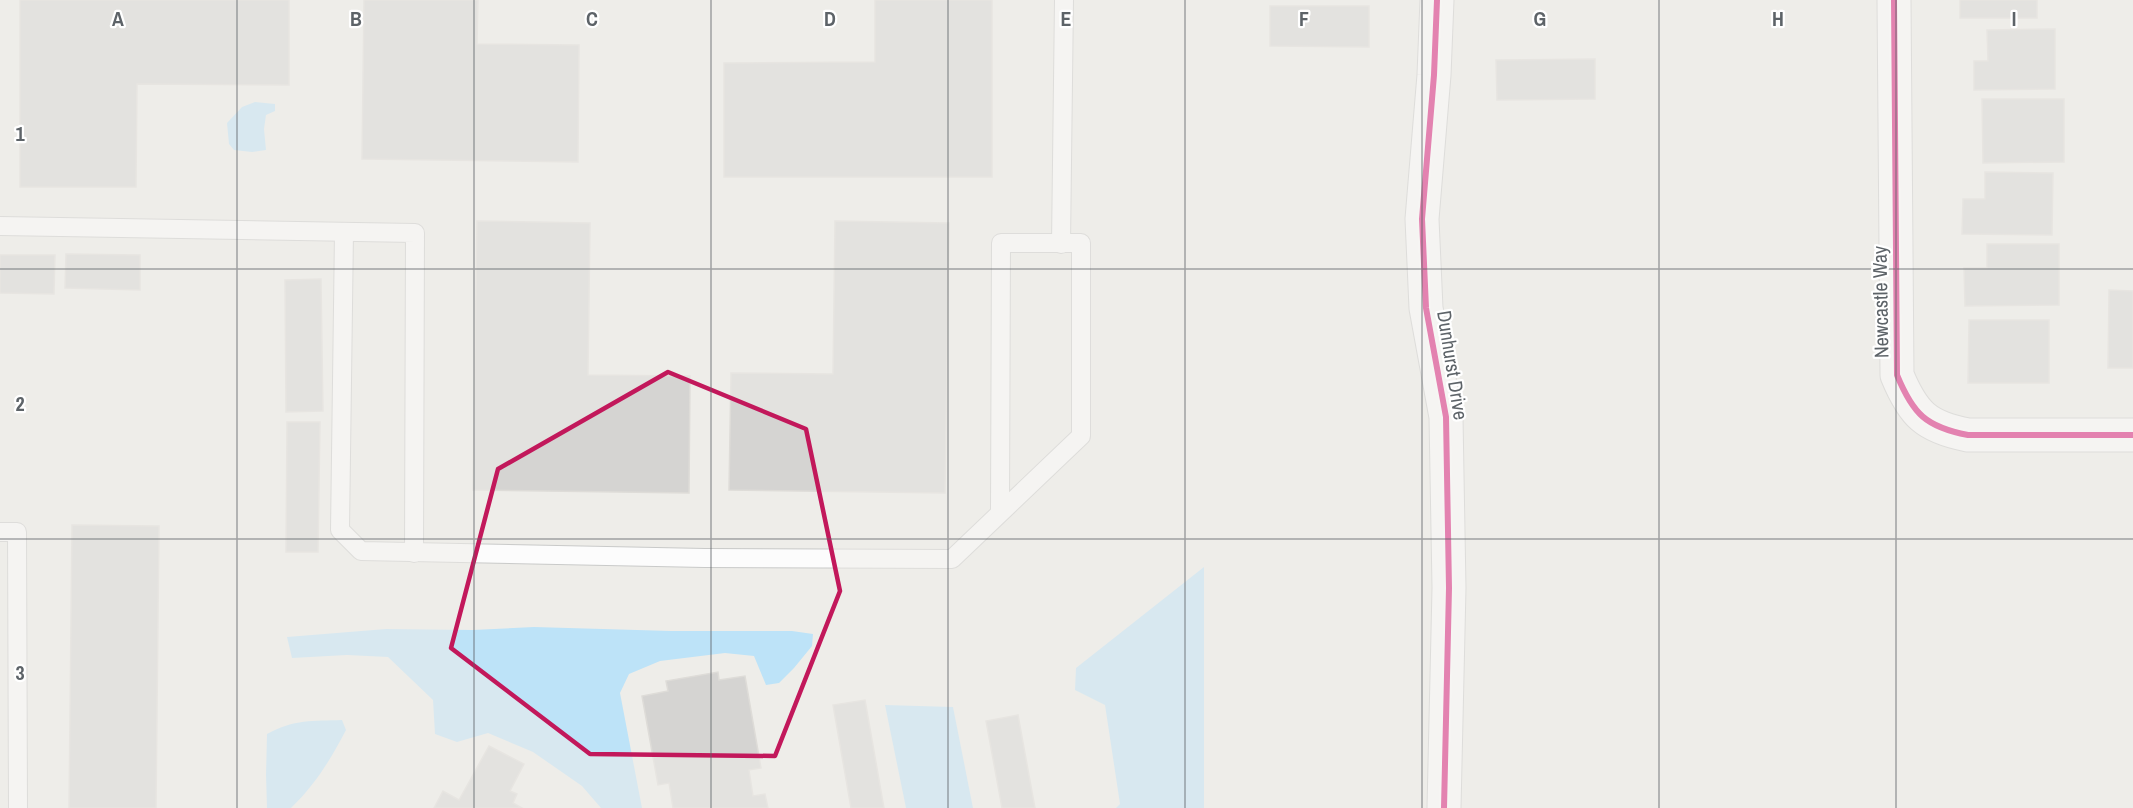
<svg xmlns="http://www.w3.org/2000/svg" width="2133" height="808" viewBox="0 0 2133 808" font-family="'Archivo Narrow',sans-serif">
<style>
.water{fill:#bde3f8}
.building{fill:#d5d4d2;stroke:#dedcd8;stroke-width:1.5}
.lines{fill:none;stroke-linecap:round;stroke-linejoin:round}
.lane-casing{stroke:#c9cac9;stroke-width:20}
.street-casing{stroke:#c9cac9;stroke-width:35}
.lane{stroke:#fcfcfc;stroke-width:18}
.street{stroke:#fcfcfc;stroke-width:33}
.cycleway-casing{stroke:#fff;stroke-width:10}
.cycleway{stroke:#d6006c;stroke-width:6}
.marked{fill:none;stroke:#c2185b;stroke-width:4.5;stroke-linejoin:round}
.grid{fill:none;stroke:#5d6368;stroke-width:1.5;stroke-opacity:0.55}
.labels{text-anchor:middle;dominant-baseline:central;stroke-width:4.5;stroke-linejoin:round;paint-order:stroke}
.street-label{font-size:20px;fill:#5d6368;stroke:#fff}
.grid-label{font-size:20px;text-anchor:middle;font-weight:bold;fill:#5d6368;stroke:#fff;stroke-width:4.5;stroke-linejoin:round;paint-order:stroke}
</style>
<rect width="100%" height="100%" fill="#eeede9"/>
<g class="water">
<path d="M255,102L275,104V111L266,115L264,129L266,150L252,152L234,150L229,144L227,123L242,107Z"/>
<path d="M1204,567V808H1116L1120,804L1105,705L1075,690L1076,668Z"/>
<path d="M534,627L671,631H792L813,634L812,646L794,668L779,683L766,685L754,656L725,653L660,661L629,674L620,693L642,808H601L582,786L533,752L488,733L457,742L435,734L433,700L388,657L347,655L292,658L287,637L386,629L473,630Z"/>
<path d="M885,705L953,707L973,808H906Z"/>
<path d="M342,720L346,730C331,759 315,785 291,808H267L266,775L267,734C294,719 313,721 342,720Z"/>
</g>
<g class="building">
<path d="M20,0H289V85L137,84L136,187H20Z"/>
<path d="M364,0H478L477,44L579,45L578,162L362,159Z"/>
<path d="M875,0H992V177H724V63L875,62Z"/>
<rect x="1960" y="0" width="77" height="18"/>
<path d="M1270,6H1369V47L1270,46Z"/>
<path d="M2055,29V89L1974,90V61H1988L1987,30Z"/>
<path d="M1595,59V99L1497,100L1496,60Z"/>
<path d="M1982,99H2064V162L1983,163Z"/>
<path d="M1985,172L2053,173L2052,235L1962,234L1963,199H1985Z"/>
<path d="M477,221L590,223L588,375L690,376L689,493L473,490Z"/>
<path d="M835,221L949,223L945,493L729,490L731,373L833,374Z"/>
<path d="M1987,244H2059V305L1965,306L1964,268H1987Z"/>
<path d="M66,254L140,255V290L65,288Z"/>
<path d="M0,255H55L54,294L0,293Z"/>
<path d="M321,279L323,411L286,412L285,280Z"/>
<path d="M2109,290L2133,291V368H2108Z"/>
<path d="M1969,320H2049V383H1968Z"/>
<path d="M287,422H320L318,552H286Z"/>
<path d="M72,525L159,526L156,808H69Z"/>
<path d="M718,672L719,680L745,676L761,768L749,770L753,796L765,794L768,808H673L669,783L658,785L642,696L668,691L666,681Z"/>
<path d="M865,700L884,808H851L833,705Z"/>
<path d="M1018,715L1035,808H1002L986,721Z"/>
<path d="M489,746L524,764L510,791L517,794L513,803L522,808H434L443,791L459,800Z"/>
</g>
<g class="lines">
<g class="lane-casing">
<g id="lane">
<path d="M0,226L415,233L414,553"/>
<path d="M344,232L340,530L361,551L705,558L952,559L1081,436V243H1001L1000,511"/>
<path d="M1061,244L1064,0"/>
<path d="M0,532H17L18,808"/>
</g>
</g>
<g class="street-casing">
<g id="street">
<path d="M1437,0L1434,75L1422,219L1426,308L1446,417L1449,588L1444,808"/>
<path d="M1894,0L1897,375C1913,414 1926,427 1968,435H2133"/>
</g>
</g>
<use href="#lane" class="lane"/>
<use href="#street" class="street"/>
<g class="cycleway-casing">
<g id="cycleway">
<path d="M1437,0L1434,75L1422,219L1426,308L1446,417L1449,588L1444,808"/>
<path d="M1894,0L1897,375C1913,414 1926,427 1968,435H2133"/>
</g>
</g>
<use href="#cycleway" class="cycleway"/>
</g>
<path d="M0 0H2133V808H0ZM668,372L806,429L840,591L775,756L590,754L451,648L498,469Z" fill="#eeede9" fill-opacity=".55" fill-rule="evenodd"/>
<path class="marked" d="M668,372L806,429L840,591L775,756L590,754L451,648L498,469Z"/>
<path class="grid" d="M237,0V808M474,0V808M711,0V808M948,0V808M1185,0V808M1422,0V808M1659,0V808M1896,0V808M0,269H2133M0,539H2133"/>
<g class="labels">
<g class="street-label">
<text transform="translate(1880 302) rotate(-91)">Newcastle Way</text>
<text transform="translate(1453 365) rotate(81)">Dunhurst Drive</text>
</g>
</g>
<g class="grid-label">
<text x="118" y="26">A</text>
<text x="356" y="26">B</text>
<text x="592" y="26">C</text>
<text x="830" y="26">D</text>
<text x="1066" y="26">E</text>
<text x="1304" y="26">F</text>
<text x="1540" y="26">G</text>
<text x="1778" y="26">H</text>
<text x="2014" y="26">I</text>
<text x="20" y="141">1</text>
<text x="20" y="411">2</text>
<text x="20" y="680">3</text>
</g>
</svg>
